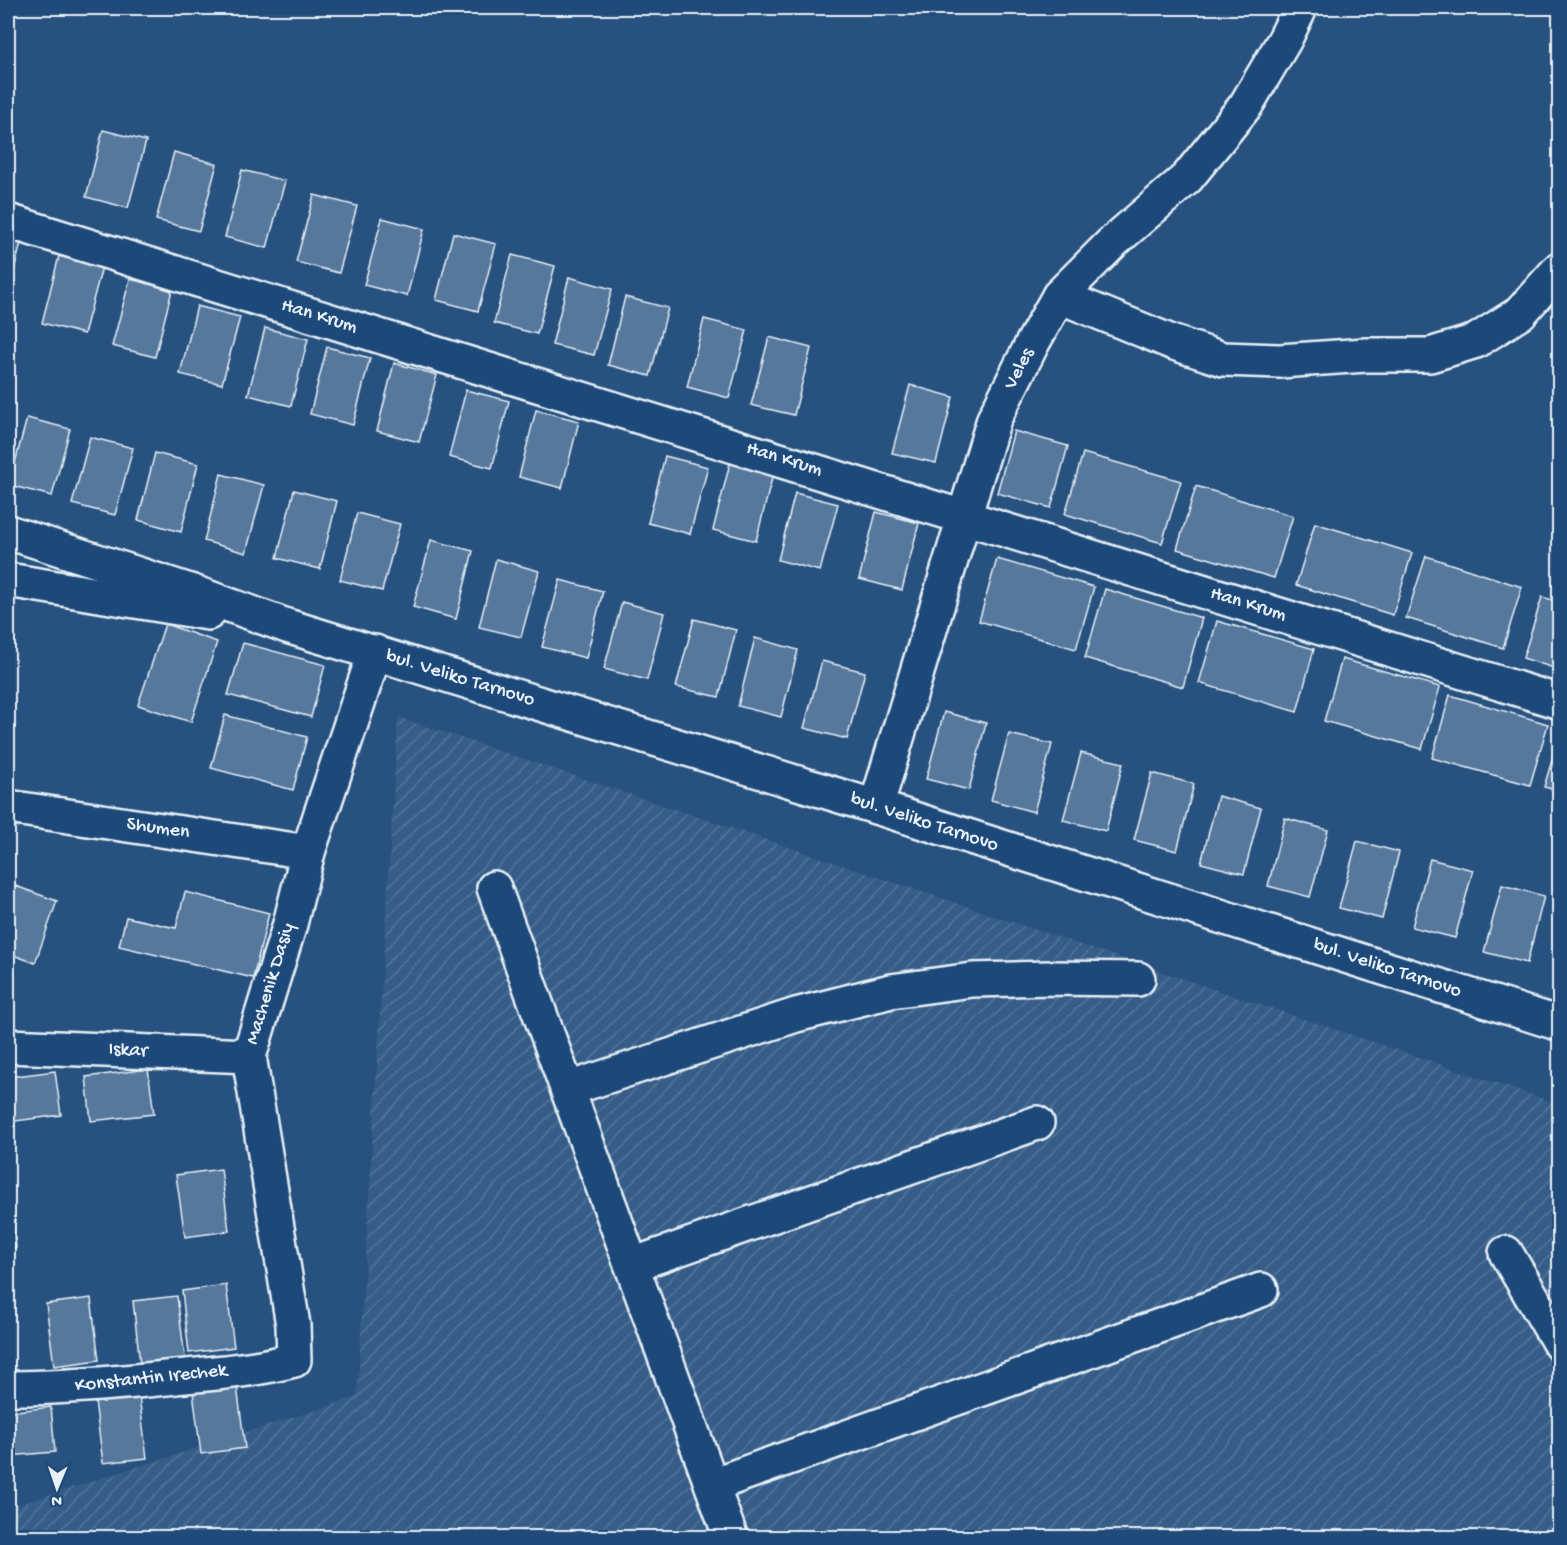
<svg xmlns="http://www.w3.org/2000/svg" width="1567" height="1545" viewBox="0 0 1567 1545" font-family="'Gochi Hand',sans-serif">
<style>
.industrial{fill:url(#industrial-furrows)}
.building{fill:#57789d;stroke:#e8f1f8;stroke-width:1.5}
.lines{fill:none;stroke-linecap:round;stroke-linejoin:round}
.minor-casing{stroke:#e8f1f8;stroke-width:38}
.major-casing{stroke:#e8f1f8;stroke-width:38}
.minor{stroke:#1f4a7a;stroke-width:33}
.major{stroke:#1f4a7a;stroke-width:33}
.labels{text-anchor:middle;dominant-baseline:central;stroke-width:6;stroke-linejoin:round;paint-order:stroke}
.street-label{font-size:20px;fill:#e8f1f8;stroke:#1f4a7a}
</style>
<defs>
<pattern id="industrial-furrows" width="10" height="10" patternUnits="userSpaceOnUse" patternTransform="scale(1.5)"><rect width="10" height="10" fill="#355d88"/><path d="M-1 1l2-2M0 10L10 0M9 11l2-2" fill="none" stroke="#52759a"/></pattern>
</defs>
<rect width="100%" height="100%" fill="#27517f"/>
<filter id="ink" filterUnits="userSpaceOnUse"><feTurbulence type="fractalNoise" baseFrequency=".0167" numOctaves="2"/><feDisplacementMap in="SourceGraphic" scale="12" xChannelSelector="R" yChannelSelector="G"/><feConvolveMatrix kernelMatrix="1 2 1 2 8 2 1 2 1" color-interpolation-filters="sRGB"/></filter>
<g filter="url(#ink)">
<path class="industrial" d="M398,717L1559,1104V1537L8,1538V1508L357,1397Z"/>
<g class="building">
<path d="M103,130L146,141L128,208L86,197Z"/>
<path d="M174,152L217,164L199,231L156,220Z"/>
<path d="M242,170L285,181L267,248L225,237Z"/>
<path d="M314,195L357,206L339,273L296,262Z"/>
<path d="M382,218L424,229L407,296L364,285Z"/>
<path d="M453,233L496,244L478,311L436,300Z"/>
<path d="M8,240L21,243L8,294Z"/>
<path d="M512,255L555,266L537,334L494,323Z"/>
<path d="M59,256L102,267L84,334L42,323Z"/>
<path d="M569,277L612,289L594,355L552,345Z"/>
<path d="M130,279L172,290L155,357L112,346Z"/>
<path d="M625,297L668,308L650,376L608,365Z"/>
<path d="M197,306L240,317L222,384L180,374Z"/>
<path d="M704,319L747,330L729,398L687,387Z"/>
<path d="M265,328L308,339L291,406L248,395Z"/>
<path d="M769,337L811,348L794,415L751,405Z"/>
<path d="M327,347L370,358L353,425L310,414Z"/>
<path d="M394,363L437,375L419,442L377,431Z"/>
<path d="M910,385L953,397L936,463L892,453Z"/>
<path d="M466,390L509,401L492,468L449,457Z"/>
<path d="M536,410L579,421L562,488L519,477Z"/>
<path d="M27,418L70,429L52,496L9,485Z"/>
<path d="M1014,431L1068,446L1051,508L997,493Z"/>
<path d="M90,437L133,448L115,515L72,504Z"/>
<path d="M155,453L198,464L181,532L138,520Z"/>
<path d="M1083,453L1181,481L1162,543L1065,514Z"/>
<path d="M665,456L708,467L690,534L648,523Z"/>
<path d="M730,463L773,474L756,541L713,530Z"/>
<path d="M221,474L264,485L246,553L204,541Z"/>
<path d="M1196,486L1293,516L1274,578L1177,549Z"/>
<path d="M294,490L337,501L320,569L277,558Z"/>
<path d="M795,493L838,504L820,571L778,560Z"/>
<path d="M876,512L919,523L902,590L859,579Z"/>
<path d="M357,513L400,524L382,591L340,580Z"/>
<path d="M1315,523L1412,553L1393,615L1296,585Z"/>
<path d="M431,540L473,551L456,619L413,607Z"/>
<path d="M1426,556L1522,587L1503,648L1406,618Z"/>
<path d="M496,559L539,571L521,637L479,627Z"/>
<path d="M997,559L1094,587L1076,649L979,621Z"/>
<path d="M560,580L603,591L586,658L542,647Z"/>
<path d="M1105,589L1202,618L1183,687L1085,658Z"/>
<path d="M1542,597L1560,602V670L1523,658Z"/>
<path d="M622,602L664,613L647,680L604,669Z"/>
<path d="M694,619L736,630L719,697L676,687Z"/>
<path d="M1217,621L1314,649L1297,712L1199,683Z"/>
<path d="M165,624L217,642L191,722L138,705Z"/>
<path d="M755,638L798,650L781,717L738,706Z"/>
<path d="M243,643L325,665L311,717L228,695Z"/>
<path d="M1342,659L1440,687L1422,749L1324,721Z"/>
<path d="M822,661L865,672L847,739L804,728Z"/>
<path d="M1450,695L1548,724L1530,785L1432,758Z"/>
<path d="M944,712L986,723L969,790L926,779Z"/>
<path d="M225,715L307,737L293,790L211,768Z"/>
<path d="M1560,733V791L1544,787Z"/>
<path d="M1009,734L1052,744L1034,812L991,800Z"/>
<path d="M1081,753L1123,763L1106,831L1063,820Z"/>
<path d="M1152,773L1194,784L1177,851L1134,840Z"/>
<path d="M1218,796L1261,808L1244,874L1201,863Z"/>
<path d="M1285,818L1328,830L1310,897L1268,886Z"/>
<path d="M1357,841L1399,852L1382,919L1339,908Z"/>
<path d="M1430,859L1473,870L1455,938L1412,927Z"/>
<path d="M10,884L57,901L35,963L8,953V891Z"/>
<path d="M1502,885L1544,896L1527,963L1484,952Z"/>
<path d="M185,892L269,913L253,978L119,946L126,917L176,928Z"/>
<path d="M1560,949V972L1554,970Z"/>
<path d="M148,1069L154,1114L91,1121L86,1077Z"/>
<path d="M55,1071L61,1115L8,1122V1077Z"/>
<path d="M221,1169L229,1231L185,1237L176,1175Z"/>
<path d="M8,1185L16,1248L8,1249Z"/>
<path d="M226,1285L234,1347L189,1353L182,1291Z"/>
<path d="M177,1296L185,1358L140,1364L133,1301Z"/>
<path d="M91,1298L99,1360L54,1366L46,1304Z"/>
<path d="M237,1386L245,1448L201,1454L193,1392Z"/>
<path d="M139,1396L147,1458L103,1463L95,1401Z"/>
<path d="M51,1407L55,1452L8,1456V1412Z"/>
</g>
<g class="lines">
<g class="minor-casing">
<g id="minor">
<path d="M8,221L1560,702"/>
<path d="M1059,296L1174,343L1223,359L1280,361L1366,355H1430L1476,341L1520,313L1560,268"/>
<path d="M8,807L308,852"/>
<path d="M876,807L994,419L1032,344L1059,296L1113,242L1187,178L1246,105L1285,39L1300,8"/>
<path d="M494,888L731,1538"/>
<path d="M8,1046L249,1056"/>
<path d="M568,1089L796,1015L891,991L972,980L1051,978L1138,979"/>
<path d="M1506,1253L1560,1344"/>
<path d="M632,1265L1037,1123"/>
<path d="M8,1388C65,1388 119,1383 176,1377C216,1373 255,1370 294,1360L293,1325L249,1056L290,924L308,852L375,652"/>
<path d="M712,1485L1261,1290"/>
</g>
</g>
<g class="major-casing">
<g id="major">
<path d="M8,532L193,592L287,626L876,807L1560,1024"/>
<path d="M8,580L208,613"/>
</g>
</g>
<use href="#minor" class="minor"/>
<use href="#major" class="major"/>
</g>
</g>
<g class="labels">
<g class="street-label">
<text transform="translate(319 317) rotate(17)">Han Krum</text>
<text transform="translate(1020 369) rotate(-63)">Veles</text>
<text transform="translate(784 460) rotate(17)">Han Krum</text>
<text transform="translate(1248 605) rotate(17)">Han Krum</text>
<text transform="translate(460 679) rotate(17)">bul. Veliko Tarnovo</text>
<text transform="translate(924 823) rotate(18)">bul. Veliko Tarnovo</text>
<text transform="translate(158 829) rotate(8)">Shumen</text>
<text transform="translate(1387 969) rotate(18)">bul. Veliko Tarnovo</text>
<text transform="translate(271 984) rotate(-73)">Machenik Dasiy</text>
<text transform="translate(128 1051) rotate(3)">Iskar</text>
<text transform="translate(151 1379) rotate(-6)">Konstantin Irechek</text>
</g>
</g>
<rect width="1567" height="1545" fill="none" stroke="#1f4a7a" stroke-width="30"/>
<rect x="15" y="15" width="1537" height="1515" fill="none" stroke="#e8f1f8" stroke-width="2" filter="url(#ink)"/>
<g transform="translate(57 1488) rotate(182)" stroke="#1f4a7a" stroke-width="4.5" paint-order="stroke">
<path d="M0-4.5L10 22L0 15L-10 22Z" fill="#e8f1f8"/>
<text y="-9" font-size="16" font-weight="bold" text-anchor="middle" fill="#e8f1f8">N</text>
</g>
</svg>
